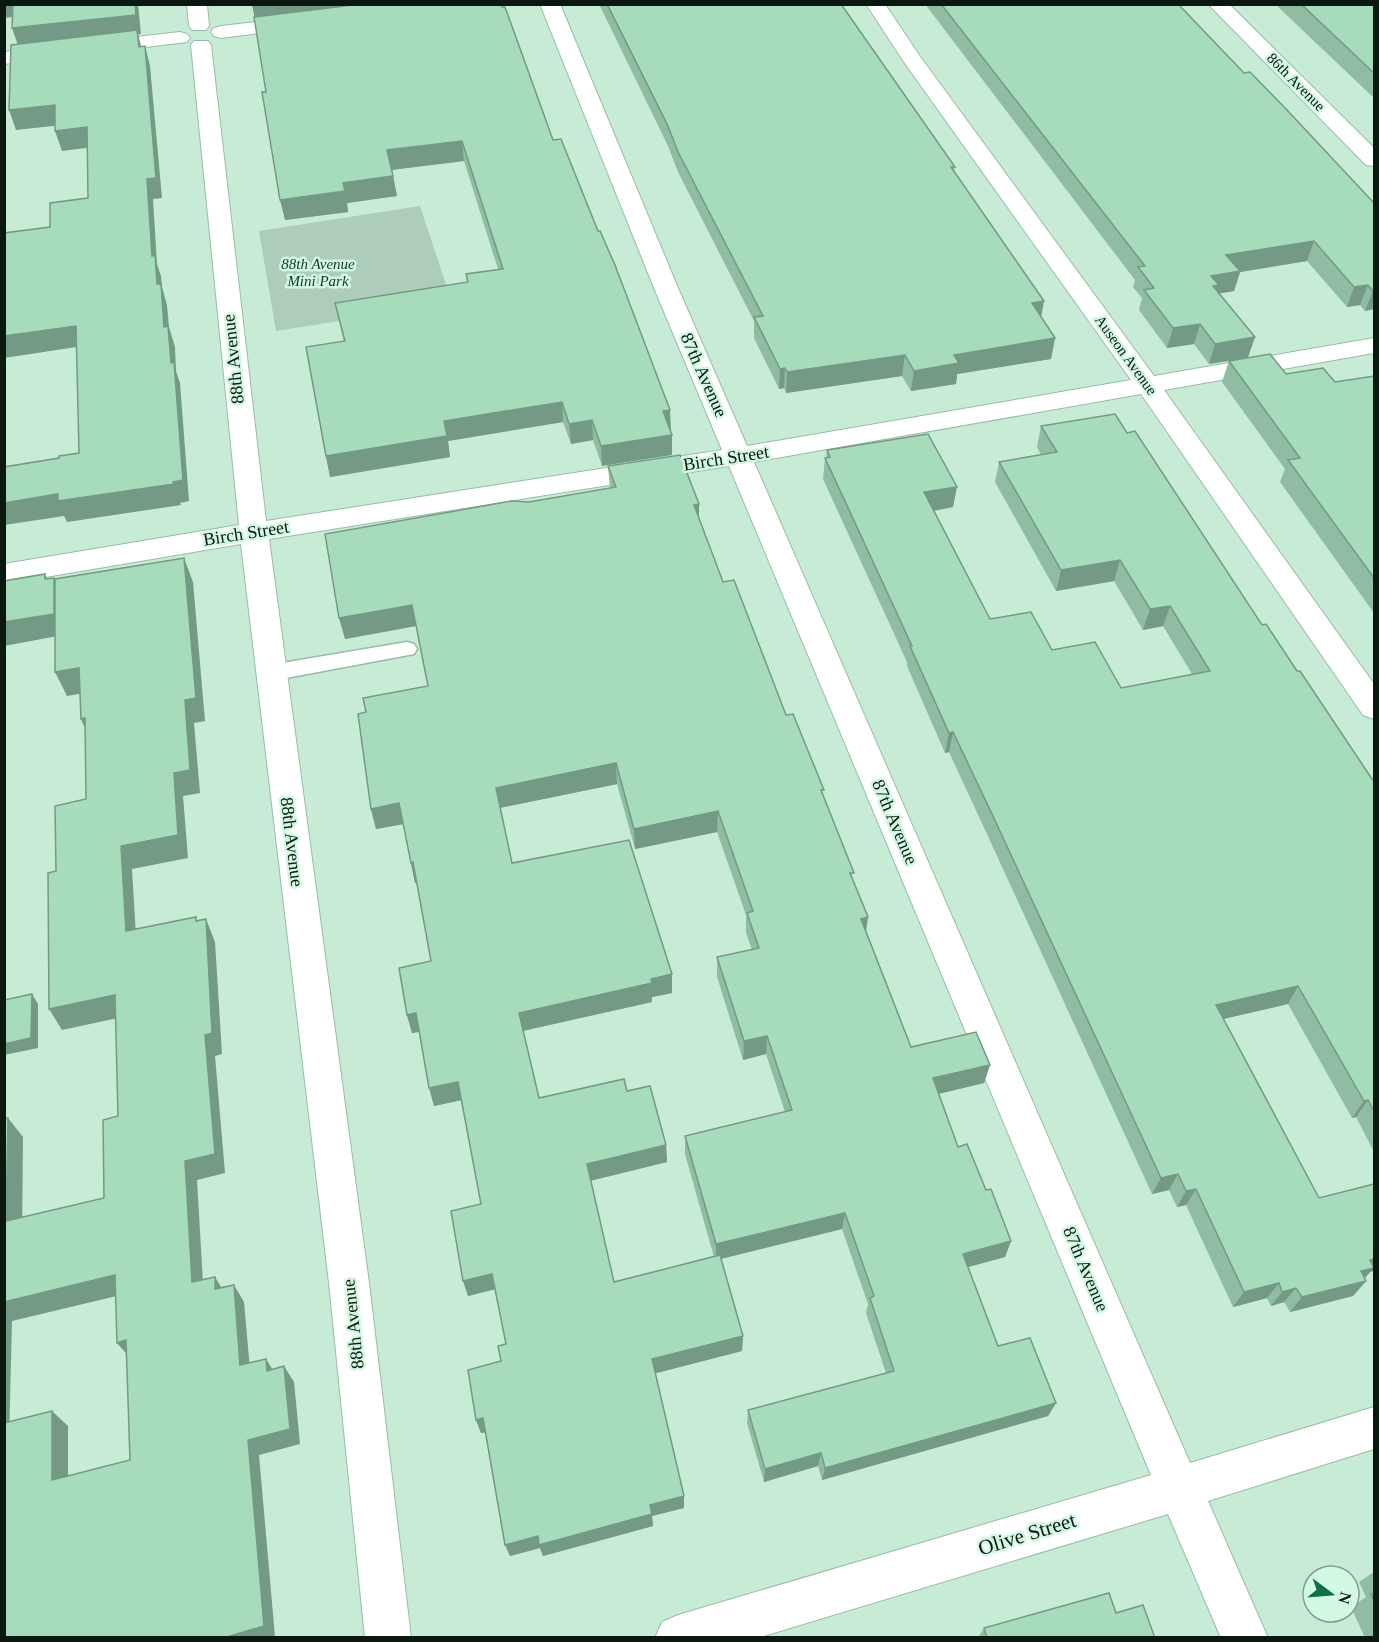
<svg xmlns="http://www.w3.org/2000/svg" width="1379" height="1642" viewBox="0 0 1379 1642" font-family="Georgia,serif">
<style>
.green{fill:#aeccba}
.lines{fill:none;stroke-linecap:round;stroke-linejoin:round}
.service-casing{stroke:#99bca7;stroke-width:3}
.minor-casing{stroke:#99bca7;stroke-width:2}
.service{fill:#fff;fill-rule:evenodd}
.minor{fill:#fff;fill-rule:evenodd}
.wall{fill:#8fbca2;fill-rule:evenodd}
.shaded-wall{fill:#749984}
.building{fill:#a6dbbc;stroke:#749984;stroke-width:1.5}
.labels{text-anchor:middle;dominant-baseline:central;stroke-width:5;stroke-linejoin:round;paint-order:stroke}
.far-street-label{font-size:15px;fill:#0b1810;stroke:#d4f9e2}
.far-park-label{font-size:15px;font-style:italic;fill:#0e3924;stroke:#d4f9e2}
.street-label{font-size:18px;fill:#0b1810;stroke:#d4f9e2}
.near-street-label{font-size:21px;fill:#0b1810;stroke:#d4f9e2}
</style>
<rect width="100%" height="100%" fill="#c7ebd5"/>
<path class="green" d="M420,206L452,303L276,331L259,231Z"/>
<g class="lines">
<g class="service-casing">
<path id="service" d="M407,642L414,644L417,649L414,654L270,681L263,678L260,673L263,668L270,665Z"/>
</g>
<g class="minor-casing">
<g id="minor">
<path d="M187,4H207L209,26L206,30H192L189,26Z"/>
<path d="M540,4H560L678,288L747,446L1131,380L904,62L866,4H885L919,55L1154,376L1374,338V353L1164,390L1374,684V719L1363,715L1141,394L754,462L1190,1463L1374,1407V1449L1208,1501L1268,1638H1221L1168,1514L757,1638H655L662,1622L678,1615L1151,1475L729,466L269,539L369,1283L411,1638H365L329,1283L241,544L4,584V564L239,525L191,45L194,41H208L211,45L266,521L722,450L654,288Z"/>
<path d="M1208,4H1229L1374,148V166L1366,165Z"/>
<path d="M301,17L308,19L311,23L308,27L221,38L214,36L211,32L214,28L221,26Z"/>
<path d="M180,32L187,34L190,38L187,42L4,64V52Z"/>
</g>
</g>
<use href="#service" class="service"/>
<use href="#minor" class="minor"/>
</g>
<g class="wall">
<path d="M599,4H841L955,167L954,172L1044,301L1041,317L1055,338L1051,359L957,374L956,384L911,391L902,376L786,393L784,388L779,389L754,338V321L678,172L668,146Z"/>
<path d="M925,4H1178L1244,73L1374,203V309L1365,311L1360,305L1347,307L1307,261L1240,272L1234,291L1219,293L1255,337L1248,357L1286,374L1335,382L1374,376V613L1280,482L1285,469L1222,382L1229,361L1209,364L1194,344L1167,348L1139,310L1142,298L1133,287L1135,280Z"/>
<path d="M1275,4H1374V98Z"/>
<path d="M262,92L553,140L598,231L602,466L593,440L571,444L563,422L448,441L450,457L330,477L326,456L344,342L335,303L467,282L466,274L498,269L464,161L392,170L397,196L347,203L348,212L285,220Z"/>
<path d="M1041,426L1127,433L1262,625L1297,671L1374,782V1152L1356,1117L1352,1118L1288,1004L1223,1019L1319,1198L1370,1272L1365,1278L1366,1281L1353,1296L1290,1312L1284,1302L1271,1306L1267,1298L1233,1307L1186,1205L1177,1207L1169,1190L1152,1194L987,834L949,752L945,753L907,666V662L823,479L825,458H826L827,450L953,507L934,511L990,619L1052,650L1121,688L1192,674L1163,626L1143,630L1114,581L1056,591L995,482L999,462L1041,455L1037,447Z"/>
<path d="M608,466L699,504V519L723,582L823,796L853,879L868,917L866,930L911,1047L990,1065L984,1083L939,1094L958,1147L986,1190L1011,1241L1005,1257L968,1267L998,1346L1056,1403L1048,1416L822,1480L818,1466L764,1482L747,1423L748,1410L886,1373L866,1313L868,1304L842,1229L721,1259L743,1336L742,1351L655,1373L684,1508L652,1516L653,1526L543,1556L540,1548L510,1556L505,1545L485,1432L481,1433L476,1420L501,1361L506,1344L495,1289L468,1296L481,1204L461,1100L434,1106L420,1032L412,1033L407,1015L431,961L417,882L415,883L403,824L376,829L371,809L366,712L428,686L416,626L345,639L529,502L610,488ZM617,784L635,849L717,832L746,915V932L752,950L717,957V977L743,1060L766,1054L785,1112L685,1136V1154L714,1257L614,1282L590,1181L667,1162L666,1145L627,1091L539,1098L523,1031L652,1002V997L672,993L512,863L500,808Z"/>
<path d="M1374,1572V1638H1365L1351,1607L1366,1597L1359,1582Z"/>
<path d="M1116,1613L1155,1638H978L984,1628Z"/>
</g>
<g class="shaded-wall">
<path d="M4,4H16L20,16L4,18Z"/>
<path d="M135,4H138L141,34H138L142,50L19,48L12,28Z"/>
<path d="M252,4H385L255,20Z"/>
<path d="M145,46L150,66L162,198L153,199L157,264L161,276L162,287L167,305L169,327L175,347L176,371L180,383L189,501L180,503L181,505L67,522L64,516L4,525V503L58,494L171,363L152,256L147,179Z"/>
<path d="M55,105L62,125L16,130L9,110Z"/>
<path d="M87,127L93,147L62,151L55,131Z"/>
<path d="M462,141L464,161L390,170L387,150Z"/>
<path d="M393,176L397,196L347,203L348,212L285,220L280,200L343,183Z"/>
<path d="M1314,241L1307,261L1240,272L1234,291L1217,294L1213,305L1211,276L1226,255Z"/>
<path d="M1368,285L1360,305L1347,307L1354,287Z"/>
<path d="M1374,290V309L1365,311L1373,291Z"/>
<path d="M1044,301L1040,322L1032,303Z"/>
<path d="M1200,324L1194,344L1167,348L1173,328Z"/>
<path d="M76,326L83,346L4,358V336Z"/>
<path d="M1255,337L1248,357L1209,364L1215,344Z"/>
<path d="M1055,338L1051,359L957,374L956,384L911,391L914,371L954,355Z"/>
<path d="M905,355L902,376L786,393L787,372Z"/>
<path d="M785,368L784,388L779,389L780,369Z"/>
<path d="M562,402L563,422L448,441L450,457L330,477L326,456L444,421Z"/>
<path d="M670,410L671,431L663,411Z"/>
<path d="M592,420L593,440L571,444L569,424Z"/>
<path d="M672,435V455L602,466L601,446Z"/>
<path d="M957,487L953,507L921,513L924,492Z"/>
<path d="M699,504V526L694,505Z"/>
<path d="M184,558L193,582L205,721L194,723L200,793L183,796L188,858L132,869L137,953L126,931L121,846L174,773L185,700Z"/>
<path d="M1120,560L1114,581L1056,591L1061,570Z"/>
<path d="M45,574L54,594V578L63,600V635L4,646V622L45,579Z"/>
<path d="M412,605L416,626L345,639L339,618Z"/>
<path d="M1170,606L1163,626L1143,630L1150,609Z"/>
<path d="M79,668L90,692L67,696L55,672Z"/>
<path d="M85,718L91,742L81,719Z"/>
<path d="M953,732L949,752L945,753L949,733Z"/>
<path d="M616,763L617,784L499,808L496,788Z"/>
<path d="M399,803L404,824L376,829L371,809Z"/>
<path d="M718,811L717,832L635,849L634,829Z"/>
<path d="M413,862L418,882L415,883L411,863Z"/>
<path d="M868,917L865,937L861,919Z"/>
<path d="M206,919L215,942L222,1054L215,1056L225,1173L197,1180L204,1300L192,1282L185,1161L205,1035Z"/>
<path d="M672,974V993L652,997V1002L522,1031L519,1013L651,979Z"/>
<path d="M1298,986L1288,1004L1206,1023L1216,1005Z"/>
<path d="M32,994L38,1004V1048L4,1055V1044Z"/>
<path d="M115,995L127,1016L62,1030L49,1009Z"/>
<path d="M416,1013L421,1031L412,1033L407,1015Z"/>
<path d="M767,1036L766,1054L743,1060L744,1041Z"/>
<path d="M990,1065L984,1083L929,1096L933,1078Z"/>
<path d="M458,1082L462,1100L434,1106L429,1088Z"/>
<path d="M1368,1100L1356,1117L1352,1118L1364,1101Z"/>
<path d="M8,1118L23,1137L22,1239L6,1221Z"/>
<path d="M666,1145L667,1162L589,1181L587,1164Z"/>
<path d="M1178,1174L1169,1190L1152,1194L1161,1178Z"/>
<path d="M1196,1189L1186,1205L1177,1207L1186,1191Z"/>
<path d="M845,1213L842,1229L716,1260V1244Z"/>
<path d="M1011,1241L1005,1257L957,1270L963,1254Z"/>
<path d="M1374,1259V1271L1370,1272L1361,1282L1366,1281L1353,1296L1290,1312L1302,1297L1370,1260Z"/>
<path d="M492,1274L496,1289L468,1296L463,1281Z"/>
<path d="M115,1275L129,1293L12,1321L9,1441L4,1437V1302Z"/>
<path d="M215,1277L226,1295L215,1289Z"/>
<path d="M1279,1283L1267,1298L1233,1307L1244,1292Z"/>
<path d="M234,1285L244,1302L251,1381L240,1365Z"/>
<path d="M1296,1288L1284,1302L1271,1306L1282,1292Z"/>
<path d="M743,1336L742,1351L653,1374L652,1359Z"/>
<path d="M126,1340L131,1359L117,1343Z"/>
<path d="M266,1359L276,1375L267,1371Z"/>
<path d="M284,1366L294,1382L300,1444L259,1455L275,1637L223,1638L248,1440Z"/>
<path d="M1056,1403L1048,1416L822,1480L825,1468Z"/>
<path d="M52,1411L68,1426V1493L52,1480Z"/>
<path d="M483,1418L487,1432L481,1433L476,1420Z"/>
<path d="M821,1453L818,1466L764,1482L765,1469Z"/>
<path d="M684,1496V1508L652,1516L653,1526L543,1556L540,1548L510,1556L505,1545Z"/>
</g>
<g class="building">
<path d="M13,4H135L136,15L12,28Z"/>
<path d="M361,4H501L502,7H505L553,140L561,139L598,231H600L615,265L670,410L663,411L672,435L601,446L592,420L569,424L562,402L444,421L447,436L326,456L306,347L345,341L335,303L468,282L466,274L503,269L462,141L387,150L393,176L343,183L345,191L280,200L262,92H266L254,17Z"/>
<path d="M607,4H841L955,167H951L1044,301L1032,303L1055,338L954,355L959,363L914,371L905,355L787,372L785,368L780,369L754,317L763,316L678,152L668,126Z"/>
<path d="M941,4H1178L1244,73L1250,72L1287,110L1374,203V290L1373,291L1368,285L1354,287L1314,241L1226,255L1240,271L1211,276L1219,285L1213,286L1255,337L1215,344L1200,324L1173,328L1144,290L1154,288L1138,267L1145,266Z"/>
<path d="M1301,4H1374V73Z"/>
<path d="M137,30L139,47L145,46L156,178L147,179L152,256L155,255L157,284H161L164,327L168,326L171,363L174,362L183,480L173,482L174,484L58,501V494L4,503V467L59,458V456L79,453L76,326L4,336V233L50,227V203L88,198L87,127L55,131V105L9,110L11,45Z"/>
<path d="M1270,354L1286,374L1323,368L1335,382L1374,376V578L1288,460L1300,458L1229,361Z"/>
<path d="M1115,414L1127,433L1135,431L1262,625L1266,624L1297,671H1300L1374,782V1111L1368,1100L1364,1101L1298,986L1216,1005L1319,1198L1374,1184V1259L1370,1260L1374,1268L1361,1271L1366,1281L1302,1297L1296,1288L1282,1292L1279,1283L1244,1292L1196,1189L1186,1191L1178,1174L1161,1178L992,814L953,732L949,733L910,646H912L825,458L830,457L827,450L928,434L957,487L924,492L990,619L1031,612L1052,650L1095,642L1121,688L1210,671L1170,606L1150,609L1120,560L1061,570L999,462L1057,452L1041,426Z"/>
<path d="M680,455L699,504L694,505L723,582L734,580L786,715L793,714L824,790H821L854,873H850L868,917L861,919L911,1047L976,1032L990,1065L933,1078L958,1147L967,1144L986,1190L991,1189L1011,1241L963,1254L998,1346L1030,1338L1056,1403L825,1468L821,1453L765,1469L748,1410L894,1371L870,1298L874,1296L845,1213L716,1244L685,1136L792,1110L767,1036L744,1041L717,957L759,948L747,913L753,911L718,811L634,829L616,763L496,788L512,863L629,840L672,974L651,979L652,983L519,1013L539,1098L624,1079L627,1091L650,1086L666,1145L587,1164L614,1282L720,1255L743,1336L652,1359L684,1496L650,1505L652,1514L539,1545L538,1536L505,1545L483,1418L476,1420L468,1370L501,1361L498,1346L506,1344L492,1274L463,1281L451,1211L481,1204L458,1082L429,1088L416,1013L407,1015L399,968L431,961L413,862L411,863L399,803L371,809L358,714L366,712L363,698L428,686L412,605L339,618L325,534L512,501L529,502L616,487L608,466Z"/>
<path d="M184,558L196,698L185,700L190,770L174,773L178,835L121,846L126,931L196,917V921L206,919L212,1033L205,1035L215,1154L185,1161L192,1282L215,1277V1289L234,1285L240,1365L266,1359L267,1371L284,1366L290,1429L248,1440L264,1626L223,1638H4V1423L52,1411V1480L130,1460L126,1340L117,1343L115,1275L4,1302V1118H8L6,1221L104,1198L103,1120L118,1116L115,995L49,1009L48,873L56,871L55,806L86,799L85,718L81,719L79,668L55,672V579Z"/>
<path d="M45,574V579L54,578V614L4,622V581Z"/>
<path d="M32,994L31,1038L4,1044V1000Z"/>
<path d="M1109,1593L1116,1613L1143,1605L1155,1638H987L984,1628Z"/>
<path d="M1374,1593V1601L1371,1594Z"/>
</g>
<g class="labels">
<g class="far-street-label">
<text transform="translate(1296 82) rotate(45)">86th Avenue</text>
<text transform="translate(1126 355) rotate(54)">Auseon Avenue</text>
</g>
<g class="far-park-label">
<text x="318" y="264">88th Avenue<tspan x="318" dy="17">Mini Park</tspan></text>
</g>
<g class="street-label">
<text transform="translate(233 359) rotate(-96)">88th Avenue</text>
<text transform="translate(704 375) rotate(66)">87th Avenue</text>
<text transform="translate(726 458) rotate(-9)">Birch Street</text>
<text transform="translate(246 533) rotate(-9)">Birch Street</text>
<text transform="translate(895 822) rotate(67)">87th Avenue</text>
<text transform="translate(292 842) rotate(83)">88th Avenue</text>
<text transform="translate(1086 1269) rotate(67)">87th Avenue</text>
<text transform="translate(353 1324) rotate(-96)">88th Avenue</text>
</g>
<g class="near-street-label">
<text transform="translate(1027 1534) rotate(-17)">Olive Street</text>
</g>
</g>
<rect width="1379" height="1642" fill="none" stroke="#0b1810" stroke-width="12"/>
<g transform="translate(1331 1594) rotate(106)"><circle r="28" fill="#d4f9e2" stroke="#849f8e" stroke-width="1.5"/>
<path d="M0-4.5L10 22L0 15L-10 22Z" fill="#0d7046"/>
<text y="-9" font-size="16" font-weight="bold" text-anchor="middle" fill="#0b1810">N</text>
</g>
</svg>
